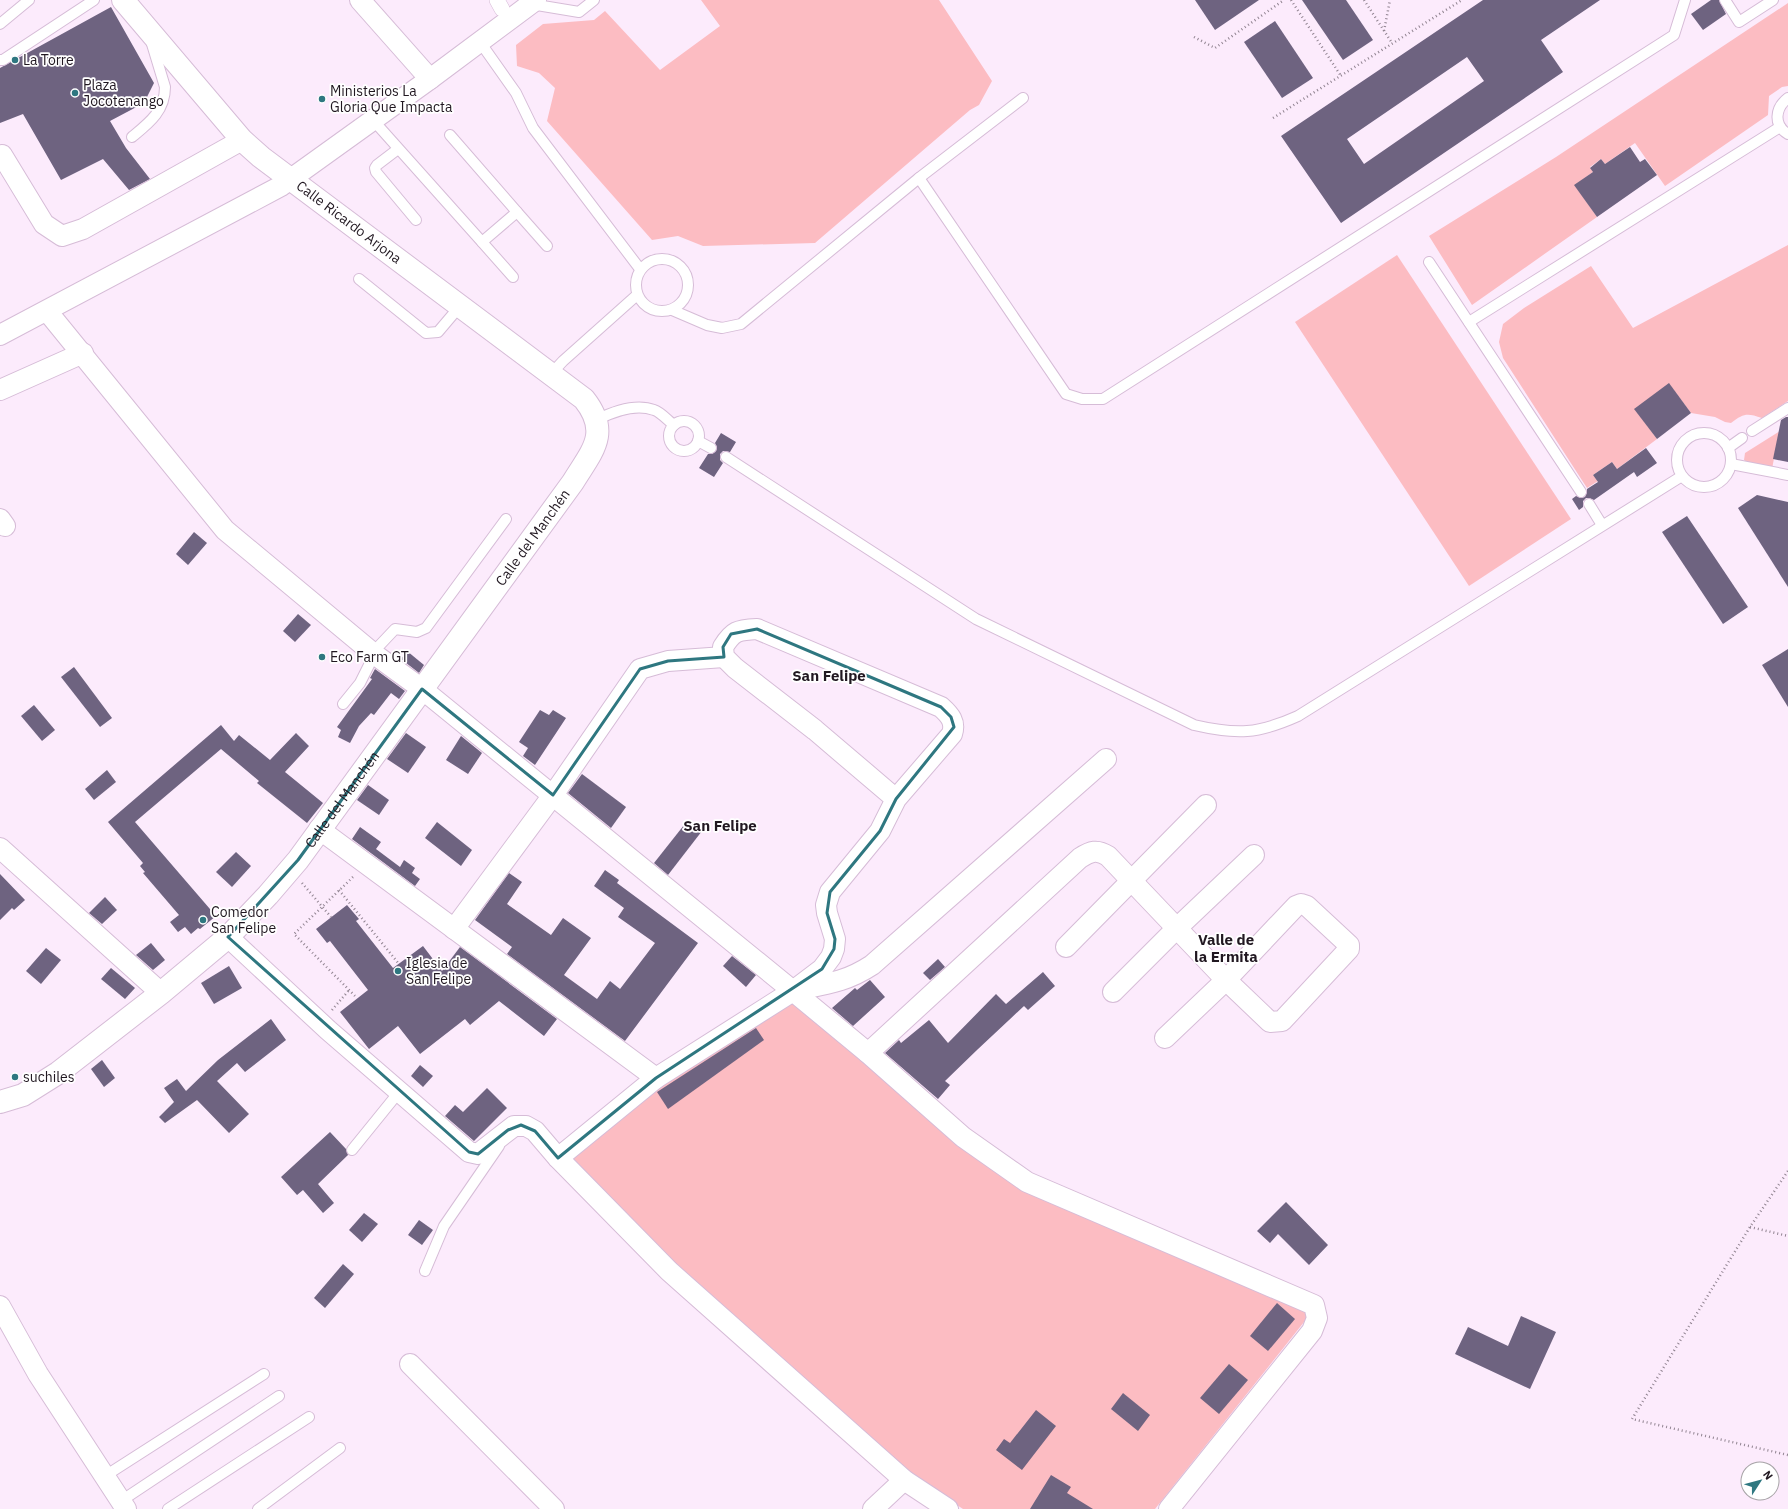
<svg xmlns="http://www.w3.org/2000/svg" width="1788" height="1509" viewBox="0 0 1788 1509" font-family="'IBM Plex Sans',sans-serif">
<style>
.green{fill:#fcbcc2}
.building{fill:#6e6380;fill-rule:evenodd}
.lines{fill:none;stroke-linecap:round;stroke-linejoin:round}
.service-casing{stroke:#d6bcd7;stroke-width:12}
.pedestrian-casing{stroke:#d6bcd7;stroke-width:16}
.minor-casing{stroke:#d6bcd7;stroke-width:22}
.tertiary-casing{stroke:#d6bcd7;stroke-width:24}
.path{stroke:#918491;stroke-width:2.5;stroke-dasharray:1 3;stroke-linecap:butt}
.service{stroke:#fff;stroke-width:10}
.pedestrian{stroke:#fff;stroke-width:15}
.minor{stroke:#fff;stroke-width:20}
.tertiary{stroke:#fff;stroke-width:22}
.marked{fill:none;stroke:#2e7780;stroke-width:3;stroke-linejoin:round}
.poi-dot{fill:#2e7780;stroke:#fff;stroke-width:1.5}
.labels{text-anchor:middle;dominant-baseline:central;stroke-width:3.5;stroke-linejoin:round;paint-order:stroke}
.poi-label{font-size:14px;fill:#211821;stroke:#fff;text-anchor:start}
.street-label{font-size:14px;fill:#211821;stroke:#fff}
.neighbourhood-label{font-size:15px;font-weight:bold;fill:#211821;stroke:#fff}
</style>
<rect width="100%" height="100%" fill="#fcebfc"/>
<g class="green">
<path d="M701,0H939L992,81L979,105L970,110L815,243L703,246L678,236L652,240L547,121L555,88L539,73L517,66L516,45L543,24L594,20L605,11L660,70L720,26Z"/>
<path d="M1788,3V86L1782,87L1769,96L1768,115L1665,186L1635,143L1605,164L1601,159L1590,167L1593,172L1575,185L1597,217L1472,305L1429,236L1556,157Z"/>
<path d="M1788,245V401L1762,418C1747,413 1744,413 1731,423L1725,422L1715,417L1691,413L1669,384L1635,409L1657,439L1617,469L1612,462L1593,475L1598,481L1587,488L1503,358L1499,342L1503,324L1524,308L1591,266L1633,328Z"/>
<path d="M1397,255L1571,519L1469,586L1295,322Z"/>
<path d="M1788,426L1779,432L1772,469L1748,463L1744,460L1745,453Z"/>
<path d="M792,993L1027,1185L1310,1305L1308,1317L1155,1509H963L906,1471L845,1422L565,1162L591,1136Z"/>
</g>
<g class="building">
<path d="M1195,0H1259L1215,30Z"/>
<path d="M1302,0H1346L1373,40L1343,60Z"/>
<path d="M1483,0H1600L1541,40L1563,72L1341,223L1281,136ZM1467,57L1484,81L1364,164L1347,139Z"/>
<path d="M1711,0H1719L1726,14L1703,30L1691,14Z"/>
<path d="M111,7L154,83L144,103L110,121L126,148L150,179L129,190L103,159L61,180L23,114L0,123V68Z"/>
<path d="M1275,21L1313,78L1282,98L1244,42Z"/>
<path d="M1630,147L1640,162L1645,159L1657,175L1597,217L1574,185L1593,172L1590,168L1601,159L1605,164Z"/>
<path d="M1669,383L1691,413L1657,439L1634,409Z"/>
<path d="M1786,417H1788V462L1773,459L1781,420Z"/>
<path d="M721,433L736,442L730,452L723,451L720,454V460L723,463L714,477L699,468L708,454H712L716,451L717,447L715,443Z"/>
<path d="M1646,448L1657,463L1637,477L1634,472L1594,500L1589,498H1586L1583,501V507L1579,510L1572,499L1576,496L1581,498L1585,497L1587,492V489L1598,482L1593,475L1612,462L1617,469Z"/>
<path d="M1757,495L1788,502V587L1738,508Z"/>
<path d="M1687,516L1748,607L1723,624L1662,532Z"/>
<path d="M194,532L207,543L188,565L176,554Z"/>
<path d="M298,614L311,625L295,642L283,631Z"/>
<path d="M1788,649V707L1762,665Z"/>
<path d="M407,651L424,665L419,673L401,659Z"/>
<path d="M74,667L112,718L100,727L61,677Z"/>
<path d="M375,669L405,691L399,699L391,693L374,715L371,713L359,726L350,743L338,737L341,730L337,727L372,679L370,678Z"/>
<path d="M34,705L55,730L42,741L21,716Z"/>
<path d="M540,710L549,715L553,710L566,718L535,765L523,756L528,748L519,742Z"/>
<path d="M221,725L234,741L239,735L270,760L296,733L309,746L285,772L323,803L307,823L257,783L259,781L221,749L135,822L216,916L200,929L198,928L191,934L185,927L178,932L170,922L179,915L143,873L145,872L140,866L143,863L108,822Z"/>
<path d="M406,733L426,747L408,773L387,759Z"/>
<path d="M461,736L482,753L468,774L446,760Z"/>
<path d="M107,770L116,782L94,800L85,789Z"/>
<path d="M582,774L626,807L611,828L568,793Z"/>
<path d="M368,785L389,800L379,815L357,800Z"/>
<path d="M688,820L702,831L668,875L654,863Z"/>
<path d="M437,822L472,850L461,866L425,838Z"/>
<path d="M360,827L381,842L376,849L400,867L404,860L415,868L412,873L420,879L415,886L352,839Z"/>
<path d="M236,852L251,866L232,887L216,872Z"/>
<path d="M605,870L619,880L617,883L698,943L625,1041L507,954L512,947L475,920L509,873L522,882L507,904L551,935L563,918L591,938L564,975L597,999L610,981L620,989L655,943L618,917L624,908L594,886Z"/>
<path d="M0,874L25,900L14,910L12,908L0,920Z"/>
<path d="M105,897L117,910L102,924L89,913Z"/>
<path d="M347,905L359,919L356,921L393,968L423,946L442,971L460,947L557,1019L544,1036L499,1001L470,1025L465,1019L420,1054L398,1026L369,1049L340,1012L368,990L330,941L327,943L316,929Z"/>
<path d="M151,943L165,960L153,970L136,955Z"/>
<path d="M46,948L61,960L41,984L26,971Z"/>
<path d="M732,956L756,975L746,987L723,966Z"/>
<path d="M938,959L945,967L930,980L923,973Z"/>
<path d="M229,966L242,988L214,1004L201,983Z"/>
<path d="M111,968L135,988L125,999L101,979Z"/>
<path d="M1043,972L1055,986L1028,1010L1024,1006L977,1050L945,1081L950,1085L938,1099L885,1053L899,1040L901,1043L929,1020L948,1043L996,994L1006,1004Z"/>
<path d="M870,980L885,997L853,1026L832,1008L855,988L857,990Z"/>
<path d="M271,1019L286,1040L245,1072L237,1063L217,1081L249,1114L229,1133L197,1100L165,1123L159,1117L174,1102L164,1088L177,1079L186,1091L218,1060Z"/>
<path d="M756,1028L764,1040L668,1109L657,1092Z"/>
<path d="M102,1060L115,1078L104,1087L91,1069Z"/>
<path d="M420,1065L433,1076L423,1087L411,1076Z"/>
<path d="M487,1088L507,1108L474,1141L445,1116L455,1105L463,1112Z"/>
<path d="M330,1132L346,1149L348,1155L318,1184L334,1203L323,1213L303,1190L297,1195L281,1177Z"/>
<path d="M1286,1202L1328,1245L1309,1265L1278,1234L1270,1243L1257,1231Z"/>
<path d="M364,1213L378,1224L362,1242L349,1230Z"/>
<path d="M419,1220L433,1230L422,1245L408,1235Z"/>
<path d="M343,1264L354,1274L325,1308L314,1298Z"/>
<path d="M1277,1303L1295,1319L1268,1351L1250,1336Z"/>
<path d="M1521,1316L1556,1332L1530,1389L1455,1354L1468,1327L1508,1346Z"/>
<path d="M1229,1364L1248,1380L1219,1414L1200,1398Z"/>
<path d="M1123,1393L1150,1415L1138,1431L1111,1409Z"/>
<path d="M1036,1410L1056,1426L1022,1470L996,1450L1004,1439L1010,1443Z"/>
<path d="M1051,1475L1071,1487L1067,1493L1093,1509H1030Z"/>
</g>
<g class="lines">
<g class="service-casing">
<g id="service">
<path d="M1725,0L1739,22L1773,0"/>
<path d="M531,4L579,12L594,0"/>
<path d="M0,24L29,0"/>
<path d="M480,42L516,93L533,128L640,269"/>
<path d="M0,60H3L94,0"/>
<path d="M1788,98C1775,108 1773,125 1788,134"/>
<path d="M373,120L482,242L517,212L450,135"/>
<path d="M132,137C149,123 165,111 165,87L152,44"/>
<path d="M398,149L377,165L375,168L376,172L416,220"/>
<path d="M919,178L1023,98"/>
<path d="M517,212L547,246"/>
<path d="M482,242L513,277"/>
<circle cx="662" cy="285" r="26"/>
<path d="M1429,262L1581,492"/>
<path d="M359,279L426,333L438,332L460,306"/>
<path d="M672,310L707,325L722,328L741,324L919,178L1066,394L1082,399H1103L1674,35L1685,0"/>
<path d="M1469,322L1780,127"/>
<path d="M551,374L563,361L637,295"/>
<path d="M596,420C612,412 636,403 654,410C661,412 668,421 674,425"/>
<circle cx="684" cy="436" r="15"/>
<path d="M1752,431L1788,408"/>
<circle cx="1704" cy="460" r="27"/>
<path d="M698,441L711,448"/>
<path d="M1728,448L1742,438"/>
<path d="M726,457L976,619L1194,725C1237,735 1258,734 1298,716L1682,476"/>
<path d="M1731,464L1788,475"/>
<path d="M1589,504L1602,525"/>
<path d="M343,704L360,683L378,647L395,629L417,632L426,628L506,519"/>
<path d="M352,1150L399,1092"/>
<path d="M425,1271L444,1226L499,1146"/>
<path d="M105,1476L264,1374"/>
<path d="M121,1501L279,1396"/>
<path d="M168,1509L309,1417"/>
<path d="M258,1509L340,1448"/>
</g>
</g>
<g class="pedestrian-casing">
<path id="pedestrian" d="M497,0L502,9"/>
</g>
<g class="minor-casing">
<g id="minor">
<path d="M360,0L430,79"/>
<path d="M2,155L44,224L62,236L83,229L242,140"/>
<path d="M47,311L225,530L374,654L422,689L793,991L868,1053L963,1137L1027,1182L1314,1305L1317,1318L1312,1331L1169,1509"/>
<path d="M0,335L281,186L430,79L536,0"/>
<path d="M0,390L83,353"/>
<path d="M0,519L5,526"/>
<path d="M319,829L656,1078"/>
<path d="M0,848L161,993"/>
<path d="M454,929L553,795L640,669L668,661L724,657"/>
<path d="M228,937L328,1030L469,1152L478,1154L514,1126H526L535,1131L558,1158L669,1271L904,1480L948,1509"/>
<path d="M1066,947L1206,805"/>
<path d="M797,990C827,984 846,982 872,965L1106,759"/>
<path d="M1113,992L1177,928L1254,855"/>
<path d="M868,1053L1080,858C1091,851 1097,849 1108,856L1226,980L1270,1022L1282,1021L1349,949V945L1307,906L1301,904L1296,906L1226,980L1165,1038"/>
<path d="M558,1158L656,1078L793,991L822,969L831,957L834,949L835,939L827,913L826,905L830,892L880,831L896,799L952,734C956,722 950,715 941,707L757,629C737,630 733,631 723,647L724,657L735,668L815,730L896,799"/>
<path d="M0,1306L38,1374L126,1509"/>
<path d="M410,1364L554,1509"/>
<path d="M873,1509L904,1480"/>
</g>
</g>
<g class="tertiary-casing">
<g id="tertiary">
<path id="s1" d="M0,1102L23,1095L58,1073L161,993L228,937L268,895L298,860L573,482C592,451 611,433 584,399L261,157L242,140L123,0"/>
</g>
</g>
<g class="path">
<path d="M1291,0L1341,76"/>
<path d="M1364,0L1392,43"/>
<path d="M1384,31L1390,0"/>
<path d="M1194,37L1215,48L1284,0"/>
<path d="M1273,118L1462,0"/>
<path d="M353,877L294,934L357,998"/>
<path d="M302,883L331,917"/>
<path d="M339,890L399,964"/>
<path d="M332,1010L350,989"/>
<path d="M1788,1171L1750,1227L1632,1419L1788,1455"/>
<path d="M1750,1227L1788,1236"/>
</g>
<use href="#service" class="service"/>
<use href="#pedestrian" class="pedestrian"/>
<use href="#minor" class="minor"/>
<use href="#tertiary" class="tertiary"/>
</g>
<path class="marked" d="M757,629L941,707L951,717L954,727L896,799L880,831L830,892L827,913L835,939L834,949L822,969L656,1078L558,1158L535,1131L521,1125L508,1130L478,1154L469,1152L228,937L298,860L422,689L553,795L640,669L668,661L724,657L723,647L731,634Z"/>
<g class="poi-dot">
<circle cx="15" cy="60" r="4"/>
<circle cx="75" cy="93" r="4"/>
<circle cx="322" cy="99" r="4"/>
<circle cx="322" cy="657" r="4"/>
<circle cx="203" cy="920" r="4"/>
<circle cx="398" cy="971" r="4"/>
<circle cx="15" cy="1077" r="4"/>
</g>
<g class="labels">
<g class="poi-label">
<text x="23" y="60">La Torre</text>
<text x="83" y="85">Plaza<tspan x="83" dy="16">Jocotenango</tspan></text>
<text x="330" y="91">Ministerios La<tspan x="330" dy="16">Gloria Que Impacta</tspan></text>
<text x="330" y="657">Eco Farm GT</text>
<text x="211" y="912">Comedor<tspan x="211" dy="16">San Felipe</tspan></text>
<text x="406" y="963">Iglesia de<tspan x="406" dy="16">San Felipe</tspan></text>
<text x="23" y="1077">suchiles</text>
</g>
<g class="street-label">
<text transform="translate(349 222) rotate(37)">Calle Ricardo Arjona</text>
<text stroke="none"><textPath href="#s1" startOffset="786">Calle del Manchén</textPath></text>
<text stroke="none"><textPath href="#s1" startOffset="462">Calle del Manchén</textPath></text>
</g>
<g class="neighbourhood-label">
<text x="829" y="675">San Felipe</text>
<text x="720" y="825">San Felipe</text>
<text x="1226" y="939">Valle de<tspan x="1226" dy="17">la Ermita</tspan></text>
</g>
</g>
<g transform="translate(1760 1481) rotate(54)"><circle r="19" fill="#ffffff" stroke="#a6a3a6"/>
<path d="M0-3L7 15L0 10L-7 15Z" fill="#2e7780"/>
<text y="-6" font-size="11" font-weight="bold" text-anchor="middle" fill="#211821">N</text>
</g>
</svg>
